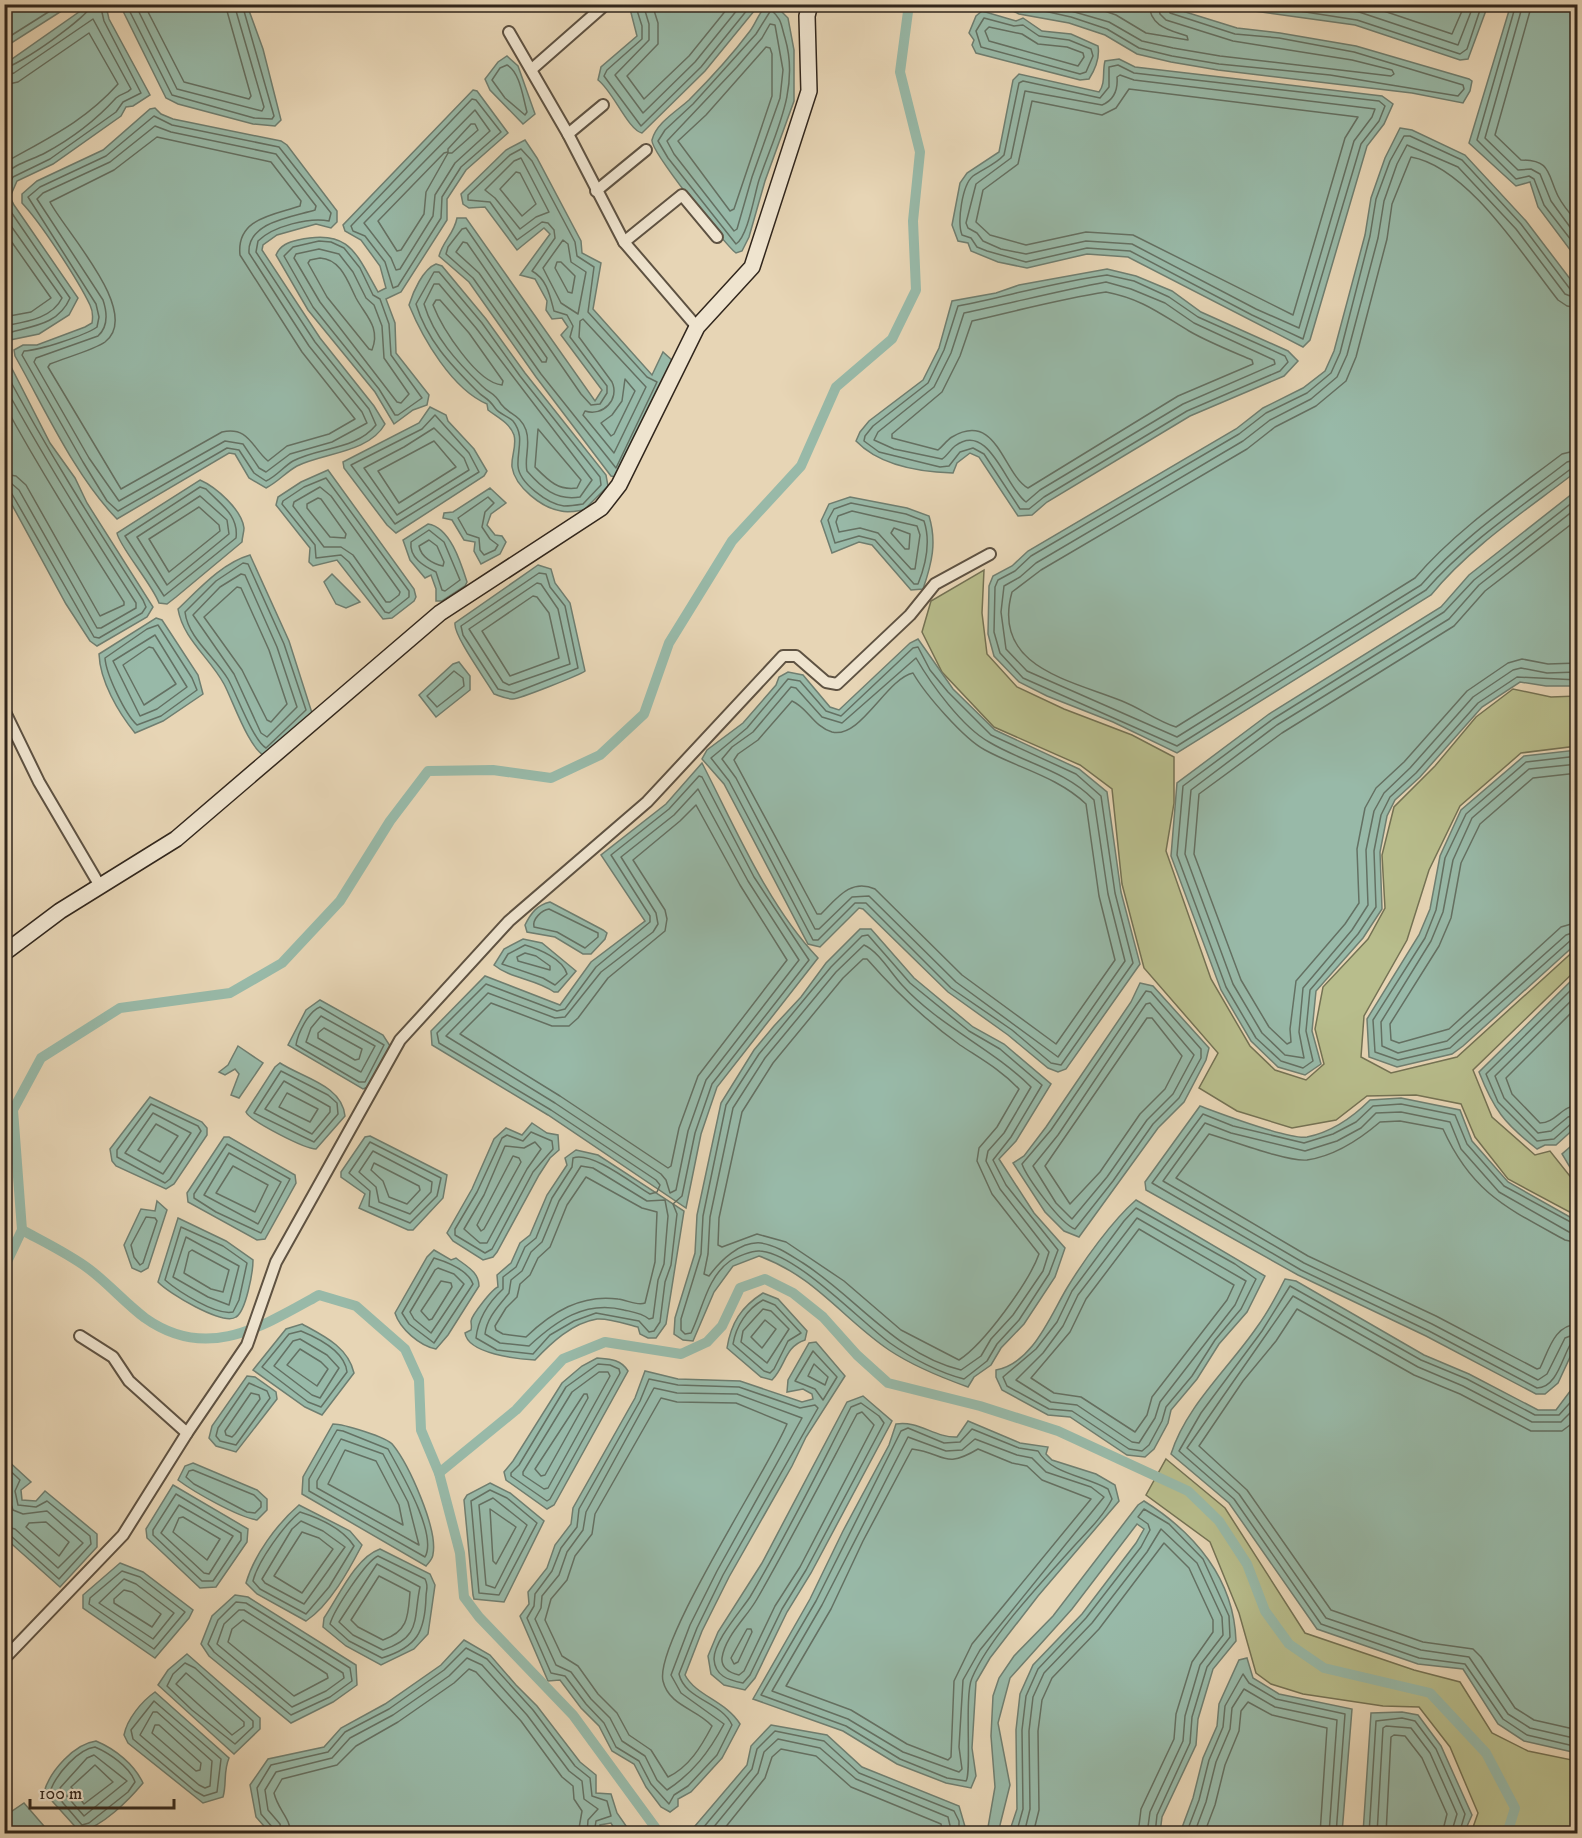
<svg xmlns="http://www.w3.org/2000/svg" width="1582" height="1838" viewBox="0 0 1582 1838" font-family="'IM FELL DW Pica',serif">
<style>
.green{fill:#b8bd8c;stroke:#747254;stroke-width:1.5}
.water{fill:#98b9a8;stroke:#6f7e70;stroke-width:1.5}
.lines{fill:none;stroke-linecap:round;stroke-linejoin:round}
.shore{stroke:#647062;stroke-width:1.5}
.canal{stroke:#98b9a8;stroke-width:10}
.street-casing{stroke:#5e5242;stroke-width:14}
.secondary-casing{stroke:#31261c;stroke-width:18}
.street{stroke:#efe4cf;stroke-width:10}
.secondary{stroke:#efe4cf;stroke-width:15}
</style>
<rect width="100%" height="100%" fill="#e7d5b5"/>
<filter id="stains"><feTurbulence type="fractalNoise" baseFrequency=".00333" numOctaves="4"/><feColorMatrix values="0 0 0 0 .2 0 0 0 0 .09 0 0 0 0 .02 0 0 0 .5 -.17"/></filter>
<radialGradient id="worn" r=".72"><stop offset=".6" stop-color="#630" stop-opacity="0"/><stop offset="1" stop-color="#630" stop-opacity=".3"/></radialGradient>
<g class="green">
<path d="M984,570L982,613L987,654L1017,687L1064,709L1132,735L1174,757V803L1166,851L1211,979L1250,1046L1275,1070L1306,1080L1324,1064L1315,1029L1323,987L1368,939L1385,908L1382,855L1394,807L1435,766L1476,717L1513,689L1551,697L1577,696V746L1521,753L1460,806L1429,870L1407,940L1364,1016L1361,1057L1391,1073L1457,1057L1577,948V969L1473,1070L1492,1117L1535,1155L1550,1151L1577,1185V1216L1508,1179L1475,1137L1461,1104L1416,1095L1367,1096L1336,1120L1292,1128L1237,1111L1199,1088L1218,1053L1144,968L1122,884L1112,789L1080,765L994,727L942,672L922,632L931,601Z"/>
<path d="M1166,1459L1225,1508L1305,1633L1414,1670L1460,1682L1492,1733L1528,1751L1577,1761V1827L1555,1833H1471L1478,1813L1450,1747L1419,1707L1383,1706L1303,1694L1271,1684L1256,1673L1239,1613L1210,1542L1146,1495Z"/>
</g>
<g class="water">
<path d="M5,4H71V5L8,45L5,50Z"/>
<path d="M1511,4L1577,5V259L1538,207L1530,182L1516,186L1469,143Z"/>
<path d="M89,5L106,6L109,19L150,95L133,106L126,107L121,116L53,164L17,181L10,197L14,205L78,298L69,315L39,334L5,341V64Z"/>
<path d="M120,5H247L263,49L281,120L275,126L253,124L178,104L166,98Z"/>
<path d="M629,5V4L759,5L705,71L642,133C628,130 613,91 598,80L601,67L637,36Z"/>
<path d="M767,5H775L788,18L794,50V101L765,181L749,237L742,251L736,253C725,245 650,150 652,140C656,123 677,111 689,100C710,79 732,55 750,31C756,23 759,12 767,5Z"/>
<path d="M1000,5H1163L1237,28L1280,33L1356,46L1469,79L1472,81L1470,91L1463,103L1412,93L1218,70L1171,62L1137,54L1105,35L1069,23L1019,14Z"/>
<path d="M1237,5H1488L1468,59L1460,60L1355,25L1247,10Z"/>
<path d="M982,11L1016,21L1023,18L1042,31L1071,34L1098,46C1100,58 1096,68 1089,79L1080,80L976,53L972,45L974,40L969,33L976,16Z"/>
<path d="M507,56L518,66L535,114L523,124L490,90L485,79L498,62Z"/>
<path d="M1119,59L1135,67L1382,96L1393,104L1384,124L1367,146L1310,340L1303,347L1128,257L1087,254L1027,268L998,262L971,251L968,243L958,241L952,225L960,183L967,173L999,152L1013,80L1019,74L1099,92C1106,83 1102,72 1105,61Z"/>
<path d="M473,90L477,91L508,133L466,170L447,199V220L401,292L386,299L395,323L396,353L429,395L427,405L413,410L394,424L375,392L308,310L276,255C280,245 289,242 298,240C349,228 356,253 378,292L386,288L380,266L361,240L345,231L343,225Z"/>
<path d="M155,108L161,114L173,119L281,141L287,145L337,211V222L331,228L316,224L277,235L263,245L262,250L320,338L374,406L385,424C369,453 322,453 297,466C286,472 278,482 266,488L249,478L235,454L229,453L117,519C75,476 45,409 15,356L14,350L23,345H37L85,327L92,323C93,317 93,311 90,305C78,280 41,223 22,203V194L37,181L103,150L150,109Z"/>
<path d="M1400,128L1412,130L1465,155L1526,221L1577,288V471C1528,509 1471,546 1431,595L1177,753L1113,722L1047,696L1019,682L994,656L988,634L989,586L993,576L1012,566L1028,551L1236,429L1263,408L1303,388L1325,371L1334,351L1365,235L1371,198L1385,158Z"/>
<path d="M525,140L537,158L581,241L582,253L601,263L593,309L652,375L663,352L674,362L615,477L611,476L536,377L469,282L439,256C443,241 454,234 457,218H466L595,401L602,390L561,335L568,327L562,318L552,319L546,310L547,301L535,279L520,275L550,234L544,228L517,250L485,207L469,208L463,204L461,194L506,150Z"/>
<path d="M436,264L442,266L486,319L525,373L606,475L608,486L584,510C577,511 568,513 561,511C542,508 515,487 512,467C511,456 517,446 514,435C510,423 497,417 488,410L487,404C452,389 423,339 409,305C413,292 423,269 436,264Z"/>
<path d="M1107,269L1136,276L1172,291L1201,312L1288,351L1298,361L1284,376L1190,416L1047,502L1032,515L1018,516L979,457L970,453L957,463L953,473C920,472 880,466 856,441L860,432L869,421L923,380L939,348L952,301L996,293L1019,285Z"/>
<path d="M5,355L50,443L75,478L87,503L153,607L147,617L97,646L90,641L66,604L5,492Z"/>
<path d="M430,407L446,415L448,421L474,449L487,471L484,476L396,533L387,525L344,468L343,462L419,423Z"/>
<path d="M328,470L414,589L416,597L414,601L392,618L383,619L337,560L313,566L309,562L310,548L276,505L278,497L301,482Z"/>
<path d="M200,480C216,487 242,510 244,528C244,532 242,538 242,542L176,597L167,604L159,603C152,584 119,546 117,533Z"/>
<path d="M490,488L506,503L491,514L487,525L495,535L502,536L506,542L500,554L481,564L474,551L475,542L464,540L452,520L443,518L444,513L453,512Z"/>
<path d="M1577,490V686H1546L1520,682L1482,707L1420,777L1395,800L1387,816L1380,852L1382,909L1363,938L1316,991L1312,1031L1321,1064L1305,1075L1278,1067L1251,1041L1221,990L1171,856L1177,783L1269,714L1441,607L1469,575Z"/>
<path d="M850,497L907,508L929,516C937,542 932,563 923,589L911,590L872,545L859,542L832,553L821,521L829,504Z"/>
<path d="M428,524C450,527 461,563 467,582L465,586L442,601H436V589L431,575L425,578L410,560L403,540Z"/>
<path d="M250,555L289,641L312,713L265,756C249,749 233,701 224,684C210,658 183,639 178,609C199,589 222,563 250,555Z"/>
<path d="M538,565L551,569L555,583L570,603L585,671C580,675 519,699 513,699C506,699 500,696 494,694C486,680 453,635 455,623Z"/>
<path d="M332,574L360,602L346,608L336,604L324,582Z"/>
<path d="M156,618L162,620L198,675L203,694L163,721L135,733C118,712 100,681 99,654Z"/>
<path d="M918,639L953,689L995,730L1079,769L1107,792L1121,892L1140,964L1066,1069L1058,1072L1048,1068L1008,1035L948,992L863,909L859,908L820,947L808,944L724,784L702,759L707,750L743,723L776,685L779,677L788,672L803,675L830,707L839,710L910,643Z"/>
<path d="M459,662L470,676V690L436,717L419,695L453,664Z"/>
<path d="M1577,750V943L1463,1046L1452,1054L1397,1067L1369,1057L1367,1019L1419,935L1430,909L1440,856L1461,810L1524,756Z"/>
<path d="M702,763C735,827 768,906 818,958L717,1087L701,1134L686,1208L548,1115L432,1045L431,1031L485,976L560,1005L591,962L645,921L601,855L666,804Z"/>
<path d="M550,902L603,930L607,933L605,939L591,954H583L555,937L527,932L525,925C531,913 537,905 550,902Z"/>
<path d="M860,929H871L914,978L973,1027L1004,1044L1051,1084L1016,1141L999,1159L1034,1213L1065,1248L1055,1277L1024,1324L1001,1348L991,1365L974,1377L968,1387C940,1377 913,1366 889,1350C843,1319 815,1276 759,1256L733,1266L714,1292L693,1341L683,1340L674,1334L675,1318L695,1253L697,1215L721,1103L754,1050L774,1026L801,997L826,963Z"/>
<path d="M523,939L542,943L576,971L558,992H554C536,979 511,979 494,965L504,949Z"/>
<path d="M1577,975V1126L1556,1145H1545L1537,1149C1504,1123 1494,1110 1479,1072Z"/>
<path d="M1140,983L1153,986L1209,1048L1206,1060L1184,1102L1158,1128L1079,1237L1064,1231L1045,1212L1013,1163L1024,1156L1046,1127L1131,1002Z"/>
<path d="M320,1000L383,1035L392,1049L370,1086L363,1089L288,1045L306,1010Z"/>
<path d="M238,1046L263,1063L239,1098L231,1095L239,1074L235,1069L225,1075L219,1072L228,1065Z"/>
<path d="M280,1063C303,1078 342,1085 345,1116L316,1149C305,1149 250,1121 246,1112L275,1067Z"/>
<path d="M150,1097L202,1122L207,1128V1135L174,1184L166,1189L116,1166L112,1161L110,1149Z"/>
<path d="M1401,1098L1460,1110L1472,1141L1508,1182L1577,1221V1342L1558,1383L1545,1394H1536L1426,1336L1298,1275L1146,1190L1145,1182L1200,1106C1219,1113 1289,1140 1307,1137C1332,1132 1352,1118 1370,1100Z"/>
<path d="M532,1123L547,1133L558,1135L559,1150L550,1158L539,1175L497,1252L493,1257L483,1260L453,1241L447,1233L472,1189L494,1139L506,1128L522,1135Z"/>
<path d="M370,1136L447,1175L443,1198L413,1230H408L359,1208L365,1194L341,1177V1172L365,1137Z"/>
<path d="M224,1137H229L295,1175L296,1183L265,1239L257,1240L188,1202L187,1193Z"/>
<path d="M1577,1141V1179L1562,1154Z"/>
<path d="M576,1150L598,1155L684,1211L666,1324L656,1338H648L640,1334L638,1327C626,1324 609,1318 597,1319C572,1323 551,1343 535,1360C518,1359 468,1354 465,1333L471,1330C472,1327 471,1324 471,1321C472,1315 492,1289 498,1287L497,1275L511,1263L520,1243L530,1235L547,1195L567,1165L565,1158Z"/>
<path d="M1136,1200L1265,1276L1247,1312L1219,1344L1197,1379L1171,1410L1168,1423L1154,1449L1145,1457L1127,1455L1070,1417L1048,1415L1002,1390L996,1377V1370C1033,1363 1050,1316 1067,1288C1084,1260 1112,1221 1136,1200Z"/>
<path d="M157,1201L167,1210L148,1268L141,1272L132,1268L124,1245L141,1209L155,1211Z"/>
<path d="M178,1218L226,1241L253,1260C253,1272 246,1311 236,1317C223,1326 168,1293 158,1282Z"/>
<path d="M434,1250L451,1260L456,1258C466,1266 479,1272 479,1286L448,1335L436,1349C420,1346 400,1329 395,1313L427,1257Z"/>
<path d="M1285,1279L1296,1281L1424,1355L1469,1374L1538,1410H1556L1577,1382V1753L1524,1741L1498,1724L1463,1669L1418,1664L1317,1629L1229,1503L1171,1454C1186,1406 1229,1368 1257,1327C1268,1312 1277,1295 1285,1279Z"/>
<path d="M763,1293L778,1299L807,1331L805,1340C784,1347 786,1366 772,1380L761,1377L727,1348C731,1323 741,1307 763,1293Z"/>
<path d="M302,1324C324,1336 348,1347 354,1373L322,1415L305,1407L253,1370L286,1329Z"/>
<path d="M816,1342L845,1376L806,1437L792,1466L729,1577L702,1631L685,1675C696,1696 726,1701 740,1724L722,1758L691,1792L678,1799V1806L670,1812L661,1807L646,1787L634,1764L612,1751L599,1726L581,1708L560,1680L548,1681L520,1616L529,1604L528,1592L547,1568L555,1545L571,1524L573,1508L635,1398L645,1371L678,1379L740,1381L802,1402L813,1399L812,1394L803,1389L787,1392L788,1380L809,1343Z"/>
<path d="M597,1358C609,1359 621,1359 628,1371L554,1505L547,1509L506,1480L504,1472L513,1461L562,1383L582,1366Z"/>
<path d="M247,1376L255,1377L276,1392L277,1399L236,1452L216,1446L209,1438L212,1426Z"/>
<path d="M863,1396L892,1421L811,1573L787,1612L755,1678L745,1690L724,1685L711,1674L708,1656L718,1632L762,1563L847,1402Z"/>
<path d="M968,1421L1020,1443L1048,1447L1046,1454L1052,1460L1096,1474L1115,1485L1119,1501L1038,1596L990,1658L976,1682L972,1748L976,1776L971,1788L946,1783L897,1764L843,1731L753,1699L810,1599L843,1531L889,1445L896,1424C918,1420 935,1438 957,1437Z"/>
<path d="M333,1424C343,1424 387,1437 393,1445C409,1465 438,1529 433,1554C433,1559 429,1562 426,1566L302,1494L303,1477Z"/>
<path d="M5,1458L31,1482L21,1490L22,1500L36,1501L45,1491L97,1534V1547L60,1587L5,1538Z"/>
<path d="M193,1463L257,1490L267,1499V1510L257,1520C238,1517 194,1492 178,1480L185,1466Z"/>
<path d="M490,1483L510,1493L544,1521L504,1602L474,1599L473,1595L464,1500L467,1495Z"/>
<path d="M173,1485L248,1529L247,1542L216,1587L200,1588L147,1538L146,1529Z"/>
<path d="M1144,1501C1195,1533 1234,1579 1236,1641L1213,1669L1198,1719L1196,1745L1162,1817L1160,1833H1009L1017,1809L1016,1730L1020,1694L1033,1665L1082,1614L1136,1543L1144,1529L1137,1524L1072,1609L1010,1678L998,1723L1010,1785L998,1833H987L995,1787L991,1736L993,1696L999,1678L1014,1656L1053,1616L1138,1505Z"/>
<path d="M299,1505L350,1531L362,1545C349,1570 330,1605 306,1621L257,1594L246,1583C254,1555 277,1524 299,1505Z"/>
<path d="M380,1549L430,1574L435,1585L428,1634L414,1649L381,1665L346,1646L323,1627L324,1618C339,1596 355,1558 380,1549Z"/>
<path d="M120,1563L143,1572L193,1610L189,1618L155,1658L83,1608V1595Z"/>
<path d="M235,1595L248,1597L356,1665L357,1685L333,1702L291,1723L209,1656L201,1644L212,1616Z"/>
<path d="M464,1640L490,1655L516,1685L537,1706L580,1762L596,1775V1793L611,1794L617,1813L631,1833H617L611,1823L600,1825V1834L270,1833L256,1817L250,1785L268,1759L324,1747L341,1728L385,1704L441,1665Z"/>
<path d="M187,1654L260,1718V1729L234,1754L158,1685L168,1670Z"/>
<path d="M1247,1658L1253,1678L1279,1694L1352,1709L1342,1833H1180L1193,1798L1203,1758L1217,1726L1219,1704L1239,1660Z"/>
<path d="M155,1692L229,1758C223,1772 227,1783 223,1797L203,1803L128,1743L124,1735C127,1719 142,1701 155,1692Z"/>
<path d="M1402,1712L1418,1715L1441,1746L1472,1815L1464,1833H1363L1371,1713Z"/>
<path d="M771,1725L827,1735L862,1767L959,1806L966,1830L964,1834L689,1833L747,1765L751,1746Z"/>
<path d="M96,1741C115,1749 134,1764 143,1783C128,1801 103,1826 80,1832L44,1792C50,1771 74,1744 96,1741Z"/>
<path d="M24,1803L50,1833H5V1816Z"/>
</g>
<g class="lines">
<g class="shore">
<path d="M126,4L172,95L254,118L272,119L274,116L242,4"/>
<path d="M135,4L177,89L262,111L264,107L234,4"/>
<path d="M144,4L184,82L249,99L251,96L225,4"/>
<path d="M635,4L642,26V39L607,70L604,76L641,126L701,67L752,4"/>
<path d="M643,4L649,24V40L615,75L643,113L695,62L742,4"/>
<path d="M652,4L658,23V44L627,76L644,99L689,56L731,4"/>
<path d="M1013,4L1071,17L1107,29L1139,48L1172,56L1219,64L1330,75L1458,96L1464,89L1463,85L1354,52L1279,38L1235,34L1170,13L1166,4"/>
<path d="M1047,4L1109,22L1142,41L1173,48L1220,56L1391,76L1394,74L1392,70L1352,60L1233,41L1166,20L1160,14L1158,4"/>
<path d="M1085,4L1116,15L1146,33L1188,40L1187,36C1170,30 1150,27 1149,4"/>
<path d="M1253,4L1357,20L1460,54L1467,49L1482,4"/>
<path d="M1300,4L1359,12L1458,45L1474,4"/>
<path d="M1363,4L1452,34L1465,4"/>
<path d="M1516,4L1477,140L1516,179L1529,176L1534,179L1544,205L1578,249"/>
<path d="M1523,4L1485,138L1518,170L1531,169L1540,174L1551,201L1578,238"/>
<path d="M1532,4L1495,135L1521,160C1551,160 1547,173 1558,196C1563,206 1571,215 1578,223"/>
<path d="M771,10C782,19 781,25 785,38C800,89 775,133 759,180C754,196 748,236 736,244L668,158L658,141L665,130L693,104L756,34Z"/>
<path d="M984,18L1014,26L1023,25L1039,36L1069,40L1091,49L1093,56L1086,72L1080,74L981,47L976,31Z"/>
<path d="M770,24L775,25L783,70L780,98L752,177L737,229L734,231L674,154L667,141L737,67L762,38Z"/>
<path d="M989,27L1022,34L1038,44L1067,47L1083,53L1084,57L1078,66L989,41L985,31Z"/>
<path d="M4,40L61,4"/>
<path d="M766,47L770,48L772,54V96L734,209L730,211L678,141L706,115Z"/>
<path d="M507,65C520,72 523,98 527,112L525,115L505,98L492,80L500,68Z"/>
<path d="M1118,65L1134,73L1379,101L1385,106L1379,121L1361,144L1303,339L1252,315L1130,251L1087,248L1026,262L987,251L977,247L971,238L962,235C957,222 962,185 973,176C983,169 996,164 1004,155L1019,83L1023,81L1100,98L1109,87V67Z"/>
<path d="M4,68C17,67 90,16 92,4"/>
<path d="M1120,75L1134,80L1375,109L1372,117L1354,141L1299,328L1256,309L1132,244L1086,241L1026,254L1001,249L983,241L977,233L968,228L966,223L976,184L1011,158L1025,91L1102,105C1114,100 1118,89 1117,77Z"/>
<path d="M4,76L14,73L93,19L131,89C127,94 121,93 116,98C96,120 71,139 45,153C32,160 13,164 4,176"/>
<path d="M4,85L18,82L89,33L118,84C84,122 48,138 4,163"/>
<path d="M1129,89L1358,117L1345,138L1293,315L1133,235L1086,232L1026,245L990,235L976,222L983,190L1018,164L1032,101L1102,115L1116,108Z"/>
<path d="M472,99L476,100L501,132L461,167L442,197L441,218L398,286L393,288L385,262L365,236L353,231L351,226Z"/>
<path d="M475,110L490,131L455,163L435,195L433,216L400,269L396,270L391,258L364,223Z"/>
<path d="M154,116L172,125L279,147L331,213L329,221C310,217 273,226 258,241L256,252L315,342L369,409L376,425C356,450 319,447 293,461C283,467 277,476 266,481L254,473L239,450L227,448L118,511L107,501L83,462L22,355L24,351C40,350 84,336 97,327L99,317L96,304L28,197L40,187L106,156Z"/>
<path d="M471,124H475L478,130L452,153H448L426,192L424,214L401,250L397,251L378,221L444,153L448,152V149Z"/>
<path d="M155,126L171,132L276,154L316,206L315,210C292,217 247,222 249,253L309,346L362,412L367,423L332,442L290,454L266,472L259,468L243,444L225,441L119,501L89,458L34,362L36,358L98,336C109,326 107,312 103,300L37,199L43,193L110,162Z"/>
<path d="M157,137L271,162L301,201L300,206C274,215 236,218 240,255L302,352L355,419L329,434L287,446L268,461C252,448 249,426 222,432L121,489L48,367L50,364C64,358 94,350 105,342C143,313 64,230 50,202L114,170Z"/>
<path d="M521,149L532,161L575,242L577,256L594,267L588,312L647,377L657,382L616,468L541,374L473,278L446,254L448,247L462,229L466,228L581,394L591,405L600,404L607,393V386L570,337L573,326L567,315L554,311C550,296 547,279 532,271L555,238L554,230L548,223L542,222L517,240L490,202L468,200V195L510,155Z"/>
<path d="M521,158L549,212L536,217L520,229L495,198L485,190L514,161Z"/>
<path d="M516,172L520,173L536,204L522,216L500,189Z"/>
<path d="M4,195L13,177L50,159L116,112L123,102L141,93L104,21L100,4"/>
<path d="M4,198L9,209L70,298C58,326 30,326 4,334"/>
<path d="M4,216L62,298C52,319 24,322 4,326"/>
<path d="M4,231L51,298L31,312L4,317"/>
<path d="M563,240L568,244L571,262L586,272L578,314L561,303L543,268Z"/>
<path d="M319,241L331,242L344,248L360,268L373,295L380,299L389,324L391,355L422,398L398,415H395L379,389L313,307L284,256L293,247Z"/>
<path d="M463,242L467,243L547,358L546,362H542L479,273L456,252Z"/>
<path d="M319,249L339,254L353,272L366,298L374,305L382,326L384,358L409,394L401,403L397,402L320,302L294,258L296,254Z"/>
<path d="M320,258C341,259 348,282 356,298C365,315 381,327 372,350L369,349L327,297L308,263L310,260Z"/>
<path d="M557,262H561L575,276L572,293L568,292L555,268Z"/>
<path d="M434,272H439L482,323L520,376L600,477L601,485L583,504C577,505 570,506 564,506C548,504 519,483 518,466C517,450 525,436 513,421C508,416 499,414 495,408C486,395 485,400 476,390C450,364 427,340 416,304Z"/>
<path d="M1107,275L1134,281L1169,297L1198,317L1285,356L1288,362L1280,371L1187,411L1044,497L1029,509H1020L984,454L973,448L960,452L949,466L940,467L879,452L864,441L865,436L873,426L928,383L944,350L958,306C1008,296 1056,282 1107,275Z"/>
<path d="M1106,282L1131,289L1165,303L1194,323L1274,360L1275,364L1183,404L1040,490L1026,502C1006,488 989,420 955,446C950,450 947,456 942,459L894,449L874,440L878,432L934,387L951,353L964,313C1012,303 1058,291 1106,282Z"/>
<path d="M434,284H439L476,328L592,480L580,497C556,501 542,488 527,471C524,458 531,444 526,430C520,414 509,415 501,404C493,391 491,395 482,386C457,362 434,337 424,304Z"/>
<path d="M1578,291L1570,289L1521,224L1462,160L1410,136H1404L1390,161L1376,199L1370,236L1340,353L1331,373L1307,393L1266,413L1239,434L1031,556L1015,571L998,580L995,587L994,632L1000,653L1023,678L1177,746L1426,590C1467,543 1522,506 1572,468L1578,467"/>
<path d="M1106,292C1142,299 1159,313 1189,331C1208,342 1231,351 1252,360L1253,364L1178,396L1028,488C1003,474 997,410 952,437C947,440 943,446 938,450L892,438V434L942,392L960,356L972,321C1016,311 1060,299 1106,292Z"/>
<path d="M1578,299L1565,294L1516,229L1458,167L1407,145L1397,164L1384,201L1378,238L1347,355L1337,377L1311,399L1270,420L1243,441L1036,563L1020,577L1004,586L1001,612L1006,649L1027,671L1177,737L1421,585C1462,537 1518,500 1567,462L1578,459"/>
<path d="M436,300H440L469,333L503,381L502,385C477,383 442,328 433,305Z"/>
<path d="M1578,308L1567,306L1558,300C1523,256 1468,167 1411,157L1392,204L1387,239L1356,357L1346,381L1316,406L1275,427L1247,449L1041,570L1012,592C991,667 1070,680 1122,701C1140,708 1157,721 1176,727L1415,578C1456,530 1512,492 1562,454L1578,450"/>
<path d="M583,319L646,387L614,453L583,415L585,411C603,417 620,399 612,382L579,337L580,321Z"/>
<path d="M4,369C46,449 94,524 143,600L146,607L142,613L99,638L94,637L12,494L4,490"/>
<path d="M625,379L635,391L614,434L611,436L601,423L612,415L622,401Z"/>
<path d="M4,385C45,460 90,532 136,603V608L101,628H97L19,490L12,484L4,483"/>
<path d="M4,404C41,472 82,536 124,602V605L100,616L26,485L16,476L4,474"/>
<path d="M435,415L469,453L479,472L395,524L351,465L422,429Z"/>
<path d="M434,428L464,458L469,470L397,515L364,468L404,447Z"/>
<path d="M538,429L581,480L577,488C558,491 548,480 535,467Z"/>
<path d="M434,441L456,467L399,503L378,471Z"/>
<path d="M326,478L409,591V597L389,613L385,612L349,562L341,555L316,558L315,545L282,504L283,501L304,487Z"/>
<path d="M200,487L206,489C220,504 239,515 236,538L164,596L125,536Z"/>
<path d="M320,487L331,496L400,592L399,595L390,602H386L353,555L341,547H324L293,506L294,502Z"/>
<path d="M200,496L227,520L229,534L167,585L137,537Z"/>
<path d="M488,497L494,503L485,512L482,527L490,539L498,545L495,550L484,555L480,550L479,538L467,534L458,518Z"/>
<path d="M318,498L321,499L346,534L345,538L330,537L307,508V504Z"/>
<path d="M1578,498L1474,580L1444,612L1273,719L1183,786L1177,855L1226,987L1256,1038L1281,1061L1303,1068L1313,1061L1306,1031L1310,990L1358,934L1376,907L1374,851L1381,815L1390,797L1416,773L1478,703L1517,677L1578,680"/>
<path d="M851,503L906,514L924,521C931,542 926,564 918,584H914L875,540L859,536L835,543L828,520L834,509Z"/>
<path d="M199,507L219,525L220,531L169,572L149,539Z"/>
<path d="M1578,507L1479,585L1449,619L1277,725L1191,790L1185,854L1233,984L1262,1033L1285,1055L1304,1058L1299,1032L1303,988L1352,930L1368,905L1366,850L1374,811L1384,793L1410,768L1473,697L1513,670L1521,668L1547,673L1578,672"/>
<path d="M852,511L917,526L920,535L915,569H911L878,533L860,528L839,532L836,522L838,516Z"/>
<path d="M1578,519L1485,591L1454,626L1282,733L1199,794L1194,854L1241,980L1269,1027L1287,1044L1291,1042L1290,1029L1296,981L1345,924L1359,903L1357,849L1365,808L1376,788L1404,762L1467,691L1508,663L1522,659L1548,664L1578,663"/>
<path d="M894,528L910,534L909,549H905L891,533Z"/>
<path d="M429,530L444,542L460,580L445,591L442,590L436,572C424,566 409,558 411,542Z"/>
<path d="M429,540L437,546L444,562L443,566C433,564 421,557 419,546Z"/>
<path d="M243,563L248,564L284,644L306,710L266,748C253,740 237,695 228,679C215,657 188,638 185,612L216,581Z"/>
<path d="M539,573L546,574L550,587L565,606L578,668L514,693L498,689L463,635L461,626Z"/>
<path d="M241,574L245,575L277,647L297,707L267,737L261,733L234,674L193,615L220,587Z"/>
<path d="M537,583L541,584L558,609L570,664L509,685L503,682L469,629Z"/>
<path d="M237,587L241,588L269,650L287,704L271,722L267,720L242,670L204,617Z"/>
<path d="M533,596L537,597L549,613L559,658L510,676L482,631Z"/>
<path d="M158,625L192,678L197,690L161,716L137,725C125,714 106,674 105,658L147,629Z"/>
<path d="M155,635L187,687L157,709L140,716L113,661Z"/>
<path d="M149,647L153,648L176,684L144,705L123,665Z"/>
<path d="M918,647L930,670L948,692L991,735L1076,774L1101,796L1115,893L1133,963L1061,1065L1051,1063L1012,1030L951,988L866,903H855L818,940H813L729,781L711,758L747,728L788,679L800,681L826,711L841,716L913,648Z"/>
<path d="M916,658C931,684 962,727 989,742C1024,763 1065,770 1094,800L1108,894L1125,961L1058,1057L956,982L869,896L852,897L819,929H815L736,778L722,759L732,747L753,732L791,687L796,688L822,717L842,723Z"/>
<path d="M454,671L463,678L464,686L437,707L427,696Z"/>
<path d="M913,673C925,694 964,739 985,750C1018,768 1058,777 1086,804L1099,896L1115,960L1056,1044L962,975L875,889C851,878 837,898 821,914H817L734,760L738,754L758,740L792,701C807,707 814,727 832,732C861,739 886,679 913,673Z"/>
<path d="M1578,756L1526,762L1466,814L1445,858L1436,910L1425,938L1373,1020L1375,1052L1398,1060L1450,1048L1571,940L1578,938"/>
<path d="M1578,764L1529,769L1472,818L1453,860L1443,912L1431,941L1381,1022L1382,1046L1398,1053L1447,1041L1566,935L1578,931"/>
<path d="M1578,773L1533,778L1480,824L1461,863L1451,918L1439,946L1390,1024L1391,1040L1399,1043L1449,1029L1561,927L1578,922"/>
<path d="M699,776L702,777L754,877L809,960L712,1084L695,1133L682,1196L673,1204L677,1214L671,1265L665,1282L660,1322L654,1331L649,1332L639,1321L596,1313L574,1321L550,1335L533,1354L497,1350L476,1338C478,1319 489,1302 503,1289V1277L516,1267L525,1247L536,1238L552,1198L572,1167L573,1158C592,1151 633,1184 650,1194L657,1192L660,1185L656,1180L551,1110L439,1043L437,1033L486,984L557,1011L565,1009L596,967L650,922V916L611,855L669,809Z"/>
<path d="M698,789L748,881L799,960L706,1080L688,1131L676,1190L670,1193L666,1180L661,1174L555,1103L446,1036L488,993L555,1018L565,1017L601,972L653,932L658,924L656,913L621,857L674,815Z"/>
<path d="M696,805L740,885L787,960L698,1076L679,1128L671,1166L668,1168L560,1096L460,1034L491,1003L552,1026H569L578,1018L608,978L665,931L667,919L665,910L633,860L680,821Z"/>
<path d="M549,909L598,933V937L585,948L557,932L534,927C532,919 542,910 549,909Z"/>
<path d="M868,935L910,983L969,1031L1000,1049L1042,1085L1011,1137L993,1160L1006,1185L1058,1250L1049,1274L1019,1320L997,1344L987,1361L964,1379C940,1373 911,1358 890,1343C860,1321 796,1253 760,1251C753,1250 736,1257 730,1261C707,1277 702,1311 691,1333L685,1334L681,1330V1319L701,1254L703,1216L726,1105L759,1054L831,967L862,936Z"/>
<path d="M525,945C539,949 563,959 567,974L555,985L543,978L502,964L508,954Z"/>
<path d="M864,945C878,951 891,973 902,985C939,1026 992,1048 1031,1087L1004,1133L988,1151L986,1161L1000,1189L1049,1252L1043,1271L1013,1315L991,1339L981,1356L961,1370C897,1355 856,1297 803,1263C790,1255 776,1245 761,1243C740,1241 720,1261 709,1276L704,1274L708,1254L710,1217L733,1108L765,1058L784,1035L836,972Z"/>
<path d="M525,953L536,956L550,966V970L518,961L517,957Z"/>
<path d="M863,959H867C895,991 925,1020 960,1045C981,1059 1001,1070 1019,1089L997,1127L979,1148L977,1161L992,1194L1039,1254C1029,1282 984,1344 959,1360L901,1330L844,1281L786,1242L757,1234L722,1247L718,1245L719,1218L742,1112L773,1063L843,978Z"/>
<path d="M1578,983L1486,1074L1498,1102L1537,1141L1554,1139L1572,1123L1578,1122"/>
<path d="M1146,991L1151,992L1201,1049V1058L1179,1098L1153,1124L1113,1181L1075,1229C1061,1224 1027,1178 1022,1164L1051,1130Z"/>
<path d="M1578,994L1495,1076L1504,1098L1538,1133L1551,1131L1568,1117L1578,1114"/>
<path d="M1150,1003L1194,1055L1173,1094L1147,1120L1107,1177L1072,1219L1056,1203L1033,1166L1058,1135L1146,1004Z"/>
<path d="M1578,1006L1506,1078L1512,1094L1540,1123C1555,1123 1562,1106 1578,1105"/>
<path d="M320,1007L384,1045L365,1082H359L296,1045C298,1033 308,1012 320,1007Z"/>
<path d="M321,1016L375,1046L361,1072L306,1042L311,1028Z"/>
<path d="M1147,1018H1152L1182,1056L1165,1089L1140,1114L1100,1172L1070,1204L1045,1166Z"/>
<path d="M324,1028L362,1049L359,1059L355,1060L318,1038V1033Z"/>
<path d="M281,1071L328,1095L337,1103L338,1114L314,1142L254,1113Z"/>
<path d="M284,1081L330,1107V1112L312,1134L265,1109Z"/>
<path d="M287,1093L318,1109L310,1122L279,1107Z"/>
<path d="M151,1104L198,1126L201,1131L170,1179L165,1183L117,1157V1150Z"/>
<path d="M153,1113L191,1133L163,1174L125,1153Z"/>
<path d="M156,1124L178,1136L160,1162L138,1150Z"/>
<path d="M531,1132L552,1141L553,1149L533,1172L492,1249L485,1253L455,1235V1229L477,1192L502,1138L507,1135L523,1141Z"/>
<path d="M370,1142L441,1178L437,1196L410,1223L369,1206L370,1191L349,1173Z"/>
<path d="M535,1142L541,1149L527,1169L487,1243H480L464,1229L484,1195L505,1146L524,1148Z"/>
<path d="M227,1144L290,1179L261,1233L216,1212L194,1198V1194Z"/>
<path d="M373,1151L432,1182L431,1192L410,1214L379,1202L376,1187L359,1172Z"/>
<path d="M229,1153L281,1182L258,1224L204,1195Z"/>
<path d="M513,1156L519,1158L521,1162L484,1229L481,1231L477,1225Z"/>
<path d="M374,1163L419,1186L420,1190L407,1204L389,1197L383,1181L371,1170Z"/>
<path d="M233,1166L268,1185L255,1212L216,1193Z"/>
<path d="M581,1166L593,1168L647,1201L665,1200L668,1216L664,1264L658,1280L653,1318L649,1319C642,1313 633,1312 624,1310C585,1300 556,1321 529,1346L500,1343L485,1334C487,1317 499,1306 509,1293L511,1280L522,1271L531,1252L542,1242L559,1201Z"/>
<path d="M586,1177L642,1208L657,1212L655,1262L645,1303C637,1306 627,1300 618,1299C581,1294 552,1312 526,1337L503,1334L496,1330L495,1326L506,1308L517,1297L520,1284L530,1275L538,1258L550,1247L567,1205Z"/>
<path d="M1136,1208L1235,1264L1256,1279L1241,1309L1215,1340L1192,1376L1166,1407L1162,1421L1149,1445L1142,1451L1129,1449L1072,1411L1049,1409L1007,1386L1003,1377L1036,1349L1057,1322L1072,1291L1124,1221Z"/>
<path d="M146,1217L155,1218L157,1221L143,1263L140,1265L134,1257L131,1245Z"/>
<path d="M1137,1218L1246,1281L1235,1305L1160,1402L1155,1418L1139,1443L1132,1442L1077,1405L1051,1402L1016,1380L1043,1353L1063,1326L1078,1295Z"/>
<path d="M1578,1226L1504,1186L1467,1144L1455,1115L1401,1104L1373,1106L1356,1122L1333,1134L1304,1143L1233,1126L1203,1114L1152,1183L1301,1270L1429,1331L1537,1388C1556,1388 1562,1359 1570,1345L1578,1341"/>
<path d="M181,1227L223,1246L247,1263L239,1300L233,1312C216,1316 178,1291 165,1280Z"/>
<path d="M1139,1229L1234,1285L1227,1300L1152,1397L1147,1415L1135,1432L1081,1397L1054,1393L1031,1378L1070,1332L1086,1299Z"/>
<path d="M1578,1234L1569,1232L1499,1192L1461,1149L1450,1122L1401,1112L1376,1113L1361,1128L1337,1141L1305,1151L1231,1133L1205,1123L1163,1181L1304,1263L1432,1324L1538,1380L1547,1374L1565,1338L1578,1333"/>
<path d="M186,1237L239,1266L229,1305L208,1297L173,1277Z"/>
<path d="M1578,1243L1565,1240C1507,1208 1472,1193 1443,1129L1400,1121L1380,1122C1359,1140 1335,1156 1307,1160C1287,1162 1230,1140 1209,1134L1176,1178L1308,1256L1436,1316L1537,1369L1540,1368C1549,1350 1554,1325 1578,1324"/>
<path d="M192,1250L229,1270L223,1292L211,1289L184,1273L189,1252Z"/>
<path d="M434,1258C447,1262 468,1270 473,1284L434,1343L409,1324L402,1313Z"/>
<path d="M438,1268L454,1274L464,1284L431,1333L414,1319L410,1312L435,1270Z"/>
<path d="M441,1281L451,1283L452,1287L432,1319L429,1320L421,1311Z"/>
<path d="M763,1300L775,1305L801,1333L788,1341L774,1369L770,1373L764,1371L733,1344C736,1326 747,1309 763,1300Z"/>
<path d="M763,1309L771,1311L789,1329L767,1363L741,1342L743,1331Z"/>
<path d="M765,1320L776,1329L762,1348L751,1337Z"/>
<path d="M301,1331C318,1338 345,1352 347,1372L321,1407L308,1402L262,1367L289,1334Z"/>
<path d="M300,1339L327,1355L339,1368L320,1398L312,1395L274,1366L293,1341Z"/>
<path d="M300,1349L321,1362L328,1369L317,1386L287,1365Z"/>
<path d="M813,1351L837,1377L823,1400L815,1389L795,1381Z"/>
<path d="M598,1364L610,1365L619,1369L620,1373L550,1499L547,1501L511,1476V1473L519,1465L566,1387Z"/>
<path d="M814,1364L828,1377L825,1385L808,1376Z"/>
<path d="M599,1372H608L610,1376L548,1488L544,1489L523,1475V1472L572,1392Z"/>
<path d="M649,1379L678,1385L739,1387L800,1408L815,1405L818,1408L723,1575L697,1628L679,1674C685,1700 722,1702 732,1725L717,1755L688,1786L674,1795L669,1804L651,1784L639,1761L616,1747L604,1723L586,1704L565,1676L551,1673L527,1618L534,1606L535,1594L552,1571L561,1548L577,1527L579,1509L640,1401Z"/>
<path d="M249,1383L267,1391L270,1398L236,1445L220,1441L216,1436L218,1428Z"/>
<path d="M654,1388L677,1393L737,1394L802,1418L717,1571L690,1625L671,1675L681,1693L724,1724C709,1752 693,1773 667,1790L657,1780L645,1756L622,1741L610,1718L591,1699L571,1672L556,1665L535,1619L541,1608L542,1596L559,1575L567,1552L583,1530L586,1512Z"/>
<path d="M251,1393L259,1395L260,1399L235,1434L232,1437L226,1435L225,1431Z"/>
<path d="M584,1394H587L588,1398L545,1475L541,1476L535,1469Z"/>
<path d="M1578,1394L1559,1415H1535L1467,1379L1421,1360L1290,1286L1262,1331L1201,1413L1179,1451L1234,1499L1321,1624L1419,1658L1465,1664L1503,1719L1527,1735L1578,1747"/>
<path d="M661,1398L677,1402L736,1403L787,1424C768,1470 654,1643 663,1681C669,1706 697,1709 712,1726C701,1747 689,1767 668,1777L651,1750L629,1735L617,1713L598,1694L578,1666L562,1656L545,1620L551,1599L567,1580L575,1556L592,1534L595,1514Z"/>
<path d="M861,1403L879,1416L884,1423L806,1570L782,1609L750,1675L743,1683C728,1680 715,1676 714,1659C714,1641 740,1612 750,1597C787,1535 818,1471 851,1407Z"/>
<path d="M1578,1405L1561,1422H1532L1463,1386L1418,1367L1293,1296L1187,1448L1239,1494L1326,1618L1421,1650L1469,1657L1508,1714L1530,1728L1578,1739"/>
<path d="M862,1412L874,1425L800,1567L775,1606L744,1671L739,1675C731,1673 721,1669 722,1658C725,1636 747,1617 757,1599C792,1538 824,1476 857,1414Z"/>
<path d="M1578,1419L1562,1431H1531L1460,1394L1414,1375L1297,1309L1276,1341L1243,1381L1199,1446L1247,1490L1331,1610L1423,1642L1473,1649L1481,1657L1515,1708L1534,1720L1578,1730"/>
<path d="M908,1428L944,1443L960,1442L972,1429L1019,1448L1038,1451C1051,1474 1086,1476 1108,1489L1112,1499C1104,1515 1088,1531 1075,1545C1044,1580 990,1636 972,1678C964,1695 972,1774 966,1781L947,1778L900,1759L846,1726L761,1695L816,1601L901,1431Z"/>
<path d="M337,1430L343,1431L388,1449C400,1471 438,1534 425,1557L309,1491V1479Z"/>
<path d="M908,1437L946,1451L962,1450L975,1439L1017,1455L1032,1458L1046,1472L1091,1487L1104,1497L980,1650L963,1680L959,1747L962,1769L959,1772L903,1752L848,1719L772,1691L822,1605Z"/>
<path d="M341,1439L383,1454L408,1502L419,1545L317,1488V1481Z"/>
<path d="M912,1449C945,1453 943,1470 978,1449L1012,1463L1027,1466L1042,1480L1091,1499L972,1644L954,1681L951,1757L948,1760L907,1744L851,1710L786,1686L831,1609L863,1541Z"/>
<path d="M345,1450L376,1461L399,1505L403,1525L328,1484Z"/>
<path d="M4,1465L20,1480L15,1491L18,1505L36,1507L47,1501L90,1536L91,1544L59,1579L11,1536L4,1534"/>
<path d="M193,1470L254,1495L261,1502V1507L255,1513L247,1512L194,1484L186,1477L189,1471Z"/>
<path d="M4,1474L10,1481L7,1493L13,1510L23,1514L47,1511L83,1543L58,1568L15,1529L4,1526"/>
<path d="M490,1490L507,1498L537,1523L499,1595L479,1593L471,1501Z"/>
<path d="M176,1494L241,1533V1540L213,1581H202L153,1535V1530Z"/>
<path d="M493,1498L527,1525L495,1588L486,1585L479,1505Z"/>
<path d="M179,1505L233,1536L209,1574L204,1573L161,1533Z"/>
<path d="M490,1509L516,1527L496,1564L493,1561Z"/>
<path d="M300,1512C319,1518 343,1529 354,1546L329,1587L306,1614L260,1589L253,1581C258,1561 284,1525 300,1512Z"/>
<path d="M183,1517L220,1539L207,1560L173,1532L179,1518Z"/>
<path d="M301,1521L323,1531L345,1547L304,1604L265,1583L262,1579L292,1529Z"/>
<path d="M46,1522L69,1542L59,1556L26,1527L29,1523Z"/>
<path d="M302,1532L319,1538L333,1549L302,1593L274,1576Z"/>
<path d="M378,1556L425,1579C429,1587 426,1589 426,1597C425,1632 417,1647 382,1658L349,1641L330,1624C334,1610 366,1561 378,1556Z"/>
<path d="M377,1564L420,1587C413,1619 422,1637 383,1650L353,1635L339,1622Z"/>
<path d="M122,1571L140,1577L185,1612L154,1649L89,1604L90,1598Z"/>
<path d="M379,1576L410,1592C408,1615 409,1631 383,1640L358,1627L351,1620Z"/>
<path d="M124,1579L136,1584L174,1613L153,1639L99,1603Z"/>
<path d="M124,1590L132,1592L161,1614L152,1627L114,1603V1599Z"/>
<path d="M236,1602L246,1603L350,1668L352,1681L330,1697L291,1715L214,1652L208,1644L218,1620Z"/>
<path d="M239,1610H244L343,1673L344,1678L326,1691L292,1707L217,1644L224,1624Z"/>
<path d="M243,1620L327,1674L328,1678L294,1696L228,1642L232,1629Z"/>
<path d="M747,1629H751L752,1632L738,1662L734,1664L731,1658Z"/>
<path d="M185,1663L195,1668L253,1721V1727L235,1744L192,1710L167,1686L173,1674Z"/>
<path d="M186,1673L244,1722V1726L232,1735L176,1684Z"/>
<path d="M154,1701L221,1759L217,1792L204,1796L195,1791L133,1739L131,1730Z"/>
<path d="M153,1712H157L212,1761L210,1786L205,1788L199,1785L140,1735Z"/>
<path d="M155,1725H159L201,1763L200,1770L196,1771L152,1733Z"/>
<path d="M95,1747C109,1753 130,1767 135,1782L128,1792L89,1823L82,1825L51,1789C57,1774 78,1749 95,1747Z"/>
<path d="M94,1755L127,1781L84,1816L60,1788L87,1758Z"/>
<path d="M95,1765L113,1782L84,1804L71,1787Z"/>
<path d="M274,1834L273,1828L261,1814L257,1788L271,1765L328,1752L345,1732L389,1709L444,1670L466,1648L487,1659L533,1710L575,1766L590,1778L592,1796L607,1801L611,1816L596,1821L594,1834"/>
<path d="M282,1834L280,1824L268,1810L265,1790L276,1772L332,1758L350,1738L393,1715L449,1676L467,1658L482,1665L527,1715L569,1771L582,1781L584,1799L598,1809L588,1820L587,1834"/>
<path d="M291,1834C290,1817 278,1810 274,1793L282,1779L337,1765L356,1746L398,1722L454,1683L469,1669L476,1672L521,1721L562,1777L573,1786L574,1799L582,1811L578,1834"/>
<path d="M698,1834L752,1769L757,1749L775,1731L824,1741L859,1773L954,1811L959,1821V1834"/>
<path d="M708,1834L758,1773L764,1752L778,1739L820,1748L856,1779L948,1817L952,1834"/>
<path d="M720,1834L765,1778L772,1757L781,1749L816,1756L851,1787L941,1824L943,1834"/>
<path d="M1016,1834L1023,1809L1022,1730L1026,1696L1038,1669L1086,1618L1141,1547L1150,1530L1148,1524L1138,1517L1144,1509L1169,1524L1203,1559L1229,1616L1230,1637L1207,1667L1192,1717L1190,1743L1157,1815L1155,1834"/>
<path d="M1024,1834L1030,1809L1029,1731L1033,1697L1044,1673L1092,1623L1147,1552L1161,1529L1197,1563L1222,1617L1223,1635L1200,1665L1185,1716L1183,1741L1150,1812L1147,1834"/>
<path d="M1033,1834L1039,1810L1038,1731L1042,1700L1052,1678L1099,1629L1164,1543L1189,1568L1213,1620V1632L1192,1662L1176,1714L1174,1739L1141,1809L1138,1834"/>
<path d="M1186,1834L1199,1800L1209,1760L1223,1727L1225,1706L1243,1674L1249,1683L1276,1699L1345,1714L1336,1834"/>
<path d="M1194,1834L1206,1802L1216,1762L1230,1729L1232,1708L1244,1689L1275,1707L1337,1720L1329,1834"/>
<path d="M1204,1834L1215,1805L1225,1765L1239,1731L1241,1711L1248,1702L1272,1715L1327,1728L1320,1834"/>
<path d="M1369,1834L1376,1721L1402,1718L1415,1721L1436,1749L1465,1814L1459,1834"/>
<path d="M1377,1834L1383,1728L1386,1726L1411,1728L1430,1753L1457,1814L1451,1834"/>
<path d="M1386,1834L1391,1737L1394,1735L1405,1736L1422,1758L1447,1814L1442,1834"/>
</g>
<g class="canal">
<path d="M22,1230C44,1242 69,1254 89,1269C109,1284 125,1303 145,1318C207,1362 261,1327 319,1295L356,1306L405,1349L419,1380L421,1430L439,1473L460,1553L464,1597L479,1617L573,1715L660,1834"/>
<path d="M4,1268L22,1230L13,1110L41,1058L120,1008L230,993L282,963L340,901L390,821L428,771L493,770L551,778L600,755L644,714L669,643L732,541L801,466L836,387L892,339L916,290L913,221L920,152L900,72L909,4"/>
<path d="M439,1473L516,1410L563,1359L605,1342L681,1354L707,1342L722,1326L740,1288L765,1279L793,1293L823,1317L857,1355L888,1383L980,1406L1058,1431L1188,1491L1219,1521L1247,1564L1265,1611L1289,1644L1324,1668L1430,1693L1486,1753L1515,1808L1507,1834"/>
</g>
<g class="street-casing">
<g id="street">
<path d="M509,32L568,134L624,242L697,327"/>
<path d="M532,69L606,4"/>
<path d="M568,134L603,105"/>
<path d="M596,191L646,150"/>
<path d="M624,242L682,195L717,237"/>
<path d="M4,710L39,782L100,886"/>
<path d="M80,1336L113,1357L129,1381L187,1433"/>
<path d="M4,1659L123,1535L187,1433L247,1345L276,1262L400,1040L509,921L647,802L783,656H796L826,682L837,684L910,615L935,584L990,554"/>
</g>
</g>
<g class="secondary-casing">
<path id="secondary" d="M4,953L60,911L176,839L440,613L601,508L619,485L697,327L752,267L809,91L807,16L810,4"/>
</g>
<use href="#street" class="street"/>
<use href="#secondary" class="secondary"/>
</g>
<rect width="1582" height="1838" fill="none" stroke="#e7d5b5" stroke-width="24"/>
<rect x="6" y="6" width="1570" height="1826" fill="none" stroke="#31261c" stroke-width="3"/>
<rect x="12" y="12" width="1558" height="1814" fill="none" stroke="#31261c" stroke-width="1.5"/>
<path d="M30 1799v9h144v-9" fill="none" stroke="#31261c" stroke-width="3"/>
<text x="39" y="1799" font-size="18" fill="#31261c" stroke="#efe4cf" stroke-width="4.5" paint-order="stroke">100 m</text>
<rect width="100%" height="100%" filter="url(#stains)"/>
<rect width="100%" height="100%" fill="url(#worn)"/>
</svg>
